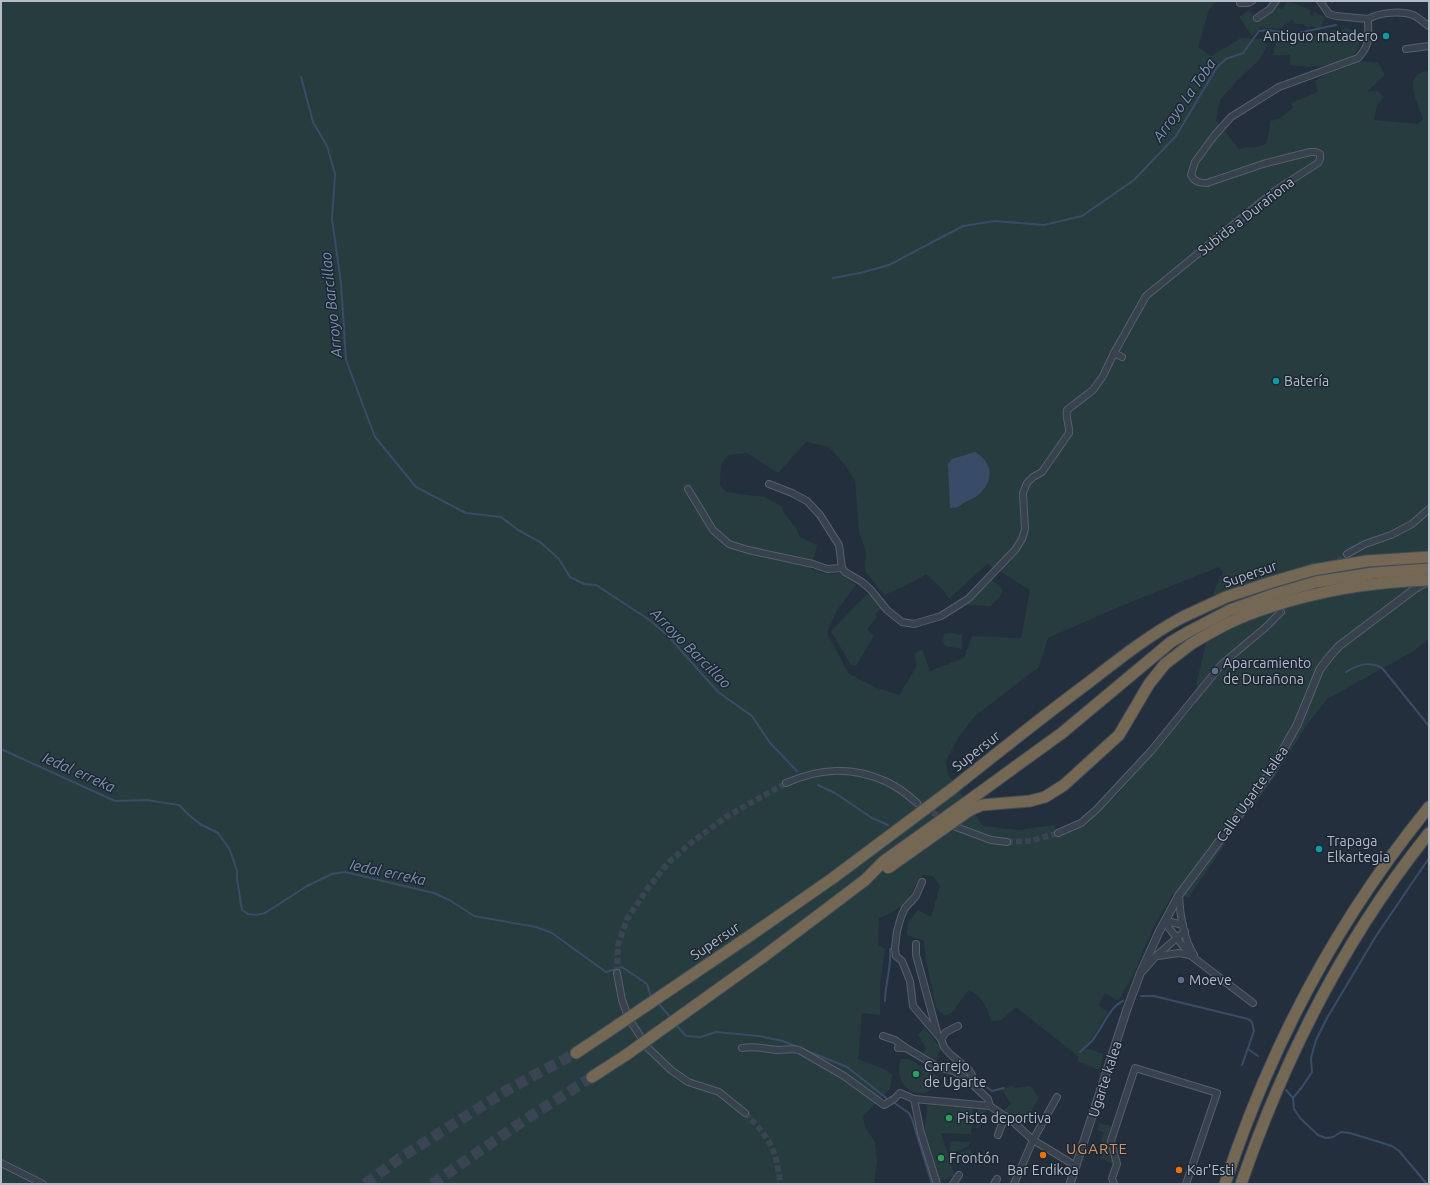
<svg xmlns="http://www.w3.org/2000/svg" width="1430" height="1185" viewBox="0 0 1430 1185" font-family="Ubuntu,sans-serif">
<style>
.green{fill:#263c3f;fill-rule:evenodd}
.water{fill:#394c67}
.lines{fill:none;stroke-linecap:round;stroke-linejoin:round}
.stream{stroke:#394c67;stroke-width:2}
.minor-tunnel{stroke:#3a4453;stroke-width:6;stroke-dasharray:6 3;stroke-linecap:butt}
.motorway-tunnel{stroke:#3a4453;stroke-width:11;stroke-dasharray:11 5.5;stroke-linecap:butt}
.minor-casing{stroke:#565f6c;stroke-width:8}
.tertiary-casing{stroke:#565f6c;stroke-width:9}
.motorway-casing{stroke:#434c59;stroke-width:13}
.minor{stroke:#38414e;stroke-width:6}
.tertiary{stroke:#38414e;stroke-width:7}
.motorway{stroke:#746855;stroke-width:11}
.motorway-bridge-casing{stroke:#434c59;stroke-width:13;stroke-linecap:butt}
.motorway-bridge{stroke:#746855;stroke-width:11}
.culture-dot{fill:#0f9aa8;stroke:#1d2633;stroke-width:1.5}
.service-dot{fill:#5c6f8a;stroke:#1d2633;stroke-width:1.5}
.leisure-dot{fill:#2e9e5b;stroke:#1d2633;stroke-width:1.5}
.food-dot{fill:#e8710a;stroke:#1d2633;stroke-width:1.5}
.labels{text-anchor:middle;dominant-baseline:central;stroke-width:3;stroke-linejoin:round;paint-order:stroke}
.poi-label{font-size:14px;fill:#b4bcc9;stroke:#1d2633;text-anchor:start}
.street-label{font-size:14px;fill:#b4bcc9;stroke:#1d2633}
.water-label{font-size:15px;font-style:italic;fill:#7c92b1;stroke:#1d2633}
.neighbourhood-label{font-size:15px;letter-spacing:1px;fill:#d59563;stroke:#1d2633}
</style>
<rect width="100%" height="100%" fill="#242f3e"/>
<g class="green">
<path d="M1,1H1217L1209,10L1198,47L1211,56L1241,38L1262,39L1267,46L1259,60L1237,81L1220,100L1216,120L1239,149L1247,147H1256L1266,144L1269,133L1270,121L1279,119L1293,108L1291,103L1318,92L1315,81L1323,76L1363,61L1378,63L1385,75L1367,92L1378,91L1384,97L1377,105L1374,120L1418,124L1423,119C1418,103 1401,74 1428,71L1429,638L1414,651L1327,699L1306,726L1274,778L1234,831L1189,897L1173,894L1155,924L1141,956L1134,974L1118,1001L1105,993L1098,1005L1108,1012L1086,1048L1103,1054L1100,1070L1077,1061L1079,1057L1016,1007L1001,1020L991,1021C987,1006 982,997 969,990L960,1001L954,1011L946,1016L940,1012L936,1007L926,960L924,941L907,935L908,922L918,910L931,917L940,886L933,876L923,875C915,883 914,888 909,897C903,907 890,914 879,918L878,945L885,949L880,985V1015L862,1013L858,1059L882,1068L892,1074L890,1089L863,1116L865,1127L875,1142L877,1161L874,1184H1ZM806,442L829,447L845,465L855,481L859,532L866,552L865,571L884,595L911,583L926,574L943,590L949,599L987,564L1030,590L1021,638L972,636L964,658L930,671L922,649L914,654L917,666L899,695L877,688L849,674L827,633L837,610L856,585L840,573L826,574L811,569L817,545L800,537L796,528L784,513L782,506L764,497L726,492L720,485L721,465L728,455L747,453L778,473ZM1219,567L1223,573L1214,591L1205,647L1197,681L1196,704L1117,795L1087,822L1072,831L1058,837L1054,825L1019,830L983,826L948,774L946,761L958,738L975,716L1039,667L1048,638L1121,606Z"/>
<path d="M1287,1L1309,9L1311,11L1309,14L1312,16L1314,12L1325,17L1320,31L1311,26L1308,28L1303,24H1296L1292,20L1279,29L1261,27L1252,36L1239,17L1249,10L1258,21L1279,7L1282,10Z"/>
<path d="M1345,27C1352,29 1358,33 1359,41C1362,67 1306,69 1290,65V55H1273L1276,41L1293,42L1335,30L1340,33Z"/>
<path d="M991,579L1003,590L999,598L990,606L967,605Z"/>
<path d="M868,593L882,608L875,614L877,617L867,629L874,636L856,666L851,665L831,631Z"/>
<path d="M950,633L962,635V649L945,646L943,641L944,634Z"/>
<path d="M925,1028L941,1049L936,1060L923,1053L926,1049L918,1034Z"/>
<path d="M901,1059H909L939,1077C929,1108 890,1091 901,1059Z"/>
<path d="M1013,1085L1015,1088L1030,1086L1039,1097L1022,1129L1004,1110L1011,1104L1002,1090Z"/>
<path d="M927,1105L973,1108L971,1134L941,1133L955,1176L940,1181L927,1141L925,1132Z"/>
<path d="M978,1109H986L979,1128H976Z"/>
<path d="M1099,1123L1111,1126L1108,1145L1113,1164L1101,1158C1102,1149 1100,1141 1103,1132L1097,1130Z"/>
<path d="M950,1141L970,1142L969,1146L954,1152H950Z"/>
<path d="M970,1149L974,1160L964,1164L960,1153Z"/>
</g>
<path class="water" d="M975,452C994,463 994,482 978,495C975,498 970,499 967,501C960,505 958,508 950,508L948,464L952,459Z"/>
<g class="lines">
<g class="stream">
<path d="M1332,1V2"/>
<path d="M301,77L313,122L327,146L335,174L332,219L341,283L346,360L375,437L416,487L466,513L501,517L518,530L540,542L559,559L570,577L584,584L596,585L651,621L669,637L718,692L752,716L770,743L797,771"/>
<path d="M833,278L860,273L889,265L963,226L995,221L1044,225L1082,216L1134,180L1176,136L1217,67L1226,59L1243,53L1259,31L1268,30L1293,34L1336,25"/>
<path d="M1346,672C1359,664 1368,661 1382,668L1429,726"/>
<path d="M1,749L115,801L147,800L179,805L189,815L200,824L218,833L230,850L237,871V879L242,910L248,914L256,915L265,913L307,886L332,874L345,872L434,893L451,901L474,916L536,927L552,933L606,972L622,967L647,984L650,994L653,997"/>
<path d="M818,785L835,793L872,818L888,825"/>
<path d="M1141,996H1154L1248,1019L1252,1022L1254,1031L1242,1065"/>
<path d="M885,1001C885,983 892,966 890,949"/>
<path d="M658,1003L671,1018"/>
<path d="M676,1025L686,1036L701,1037L716,1032L759,1036L783,1041L847,1067L889,1100"/>
<path d="M1248,1049L1258,1056"/>
<path d="M1080,1052C1084,1048 1088,1045 1092,1041C1101,1030 1110,1006 1123,1001"/>
<path d="M943,1065H953L968,1073"/>
<path d="M977,1080L992,1091L1004,1088"/>
<path d="M1286,1090L1293,1098L1294,1109L1300,1118L1318,1135L1326,1138L1333,1137L1341,1132L1350,1133L1392,1146L1399,1151L1427,1184"/>
<path d="M1293,1098L1302,1087L1312,1072L1311,1058L1316,1040L1327,1018L1376,936L1429,858"/>
<path d="M893,1102L909,1113L912,1119L932,1184"/>
</g>
<g class="minor-tunnel">
<path d="M1317,580L1347,554"/>
<path d="M917,803L945,820"/>
<path d="M1007,842L1031,841L1058,833"/>
<path d="M617,973L618,945L627,919L647,889L669,862L692,842L726,817L786,783"/>
<path d="M745,1113C769,1137 777,1149 780,1184"/>
</g>
<g class="motorway-tunnel">
<path d="M365,1184L400,1158L507,1090L576,1053"/>
<path d="M432,1184L526,1119L592,1077"/>
</g>
<g class="minor-casing">
<g id="minor">
<path d="M1240,1V3H1248L1252,1"/>
<path d="M1320,1L1329,14L1336,16L1368,19"/>
<path d="M1257,18L1270,9L1276,1"/>
<path d="M1368,19C1379,13 1400,10 1413,15C1418,17 1424,23 1429,26"/>
<path d="M1406,49L1429,46"/>
<path d="M1114,353L1122,357"/>
<path d="M769,484L792,493L807,501L820,515L839,545L842,568L845,572L862,582L871,590L887,610L902,622L914,624L941,616L968,599L1015,550L1022,539L1025,529L1023,493L1027,483L1033,477L1042,472L1069,433C1070,425 1065,418 1067,410L1093,390L1103,376L1114,353L1146,296L1276,190L1318,163L1320,159V154L1316,152H1310L1263,164L1207,183C1199,183 1195,182 1191,175L1195,162L1214,136L1231,117L1279,87L1358,58C1371,44 1368,37 1368,19"/>
<path d="M688,489L713,530L729,544L748,550L813,564L827,569L842,568"/>
<path d="M1347,554L1365,544L1391,535L1412,524L1429,509"/>
<path d="M786,783C820,768 852,766 887,782C898,787 908,795 917,803"/>
<path d="M956,827L991,840L1007,842"/>
<path d="M1058,833L1081,823L1097,809L1151,751L1222,664L1266,627L1281,612"/>
<path d="M922,882L916,896L905,908L901,917L897,931L895,948L896,956L902,961L910,981L913,1006L941,1039L944,1047L950,1054L968,1069L972,1075L970,1082"/>
<path d="M1179,895C1180,915 1183,938 1194,955"/>
<path d="M1168,917L1167,923L1169,928L1190,955L1253,1003"/>
<path d="M1165,924L1171,922L1183,925"/>
<path d="M916,944V955L937,1032"/>
<path d="M1158,956L1179,953L1190,955"/>
<path d="M1143,971L1156,956L1185,931"/>
<path d="M617,973L622,1000L629,1019L648,1048L671,1070L688,1082L719,1092L745,1113"/>
<path d="M883,1036L895,1040L906,1048"/>
<path d="M941,1039L946,1032L958,1026"/>
<path d="M742,1048C756,1045 767,1050 780,1050C787,1050 792,1048 799,1050L844,1076L884,1105L894,1099L900,1093L914,1099L990,1106L1012,1121L1033,1140L1076,1166"/>
<path d="M898,1048H906L938,1067L954,1071L970,1082L988,1099L990,1106"/>
<path d="M914,1099L921,1133L937,1184"/>
<path d="M998,1135L1005,1116"/>
<path d="M1,1163L43,1184"/>
<path d="M953,1184L959,1175"/>
<path d="M994,1184L997,1179"/>
<path d="M1014,1184L1033,1140L1057,1097"/>
<path d="M1114,1184L1112,1178L1117,1164L1111,1141L1135,1068L1217,1093L1186,1184"/>
</g>
</g>
<g class="tertiary-casing">
<path id="tertiary" d="M1070,1184L1127,1009L1140,974L1159,932L1179,895L1270,773L1297,725L1320,669L1330,656L1339,646L1416,588L1427,582"/>
</g>
<g class="motorway-casing">
<g id="motorway">
<path d="M952,789C997,753 1042,717 1088,683C1119,659 1149,635 1183,617"/>
<path d="M964,804L1062,733L1171,642L1188,632"/>
<path d="M970,810L982,805L1030,801L1045,797L1064,785L1119,735L1149,684L1165,664L1191,644"/>
<path d="M751,935L833,878"/>
<path d="M763,957L840,899"/>
<path d="M576,1053L609,1031"/>
<path d="M592,1077L626,1055"/>
<path d="M1225,1184C1270,1047 1337,920 1429,807"/>
<path d="M1241,1184C1285,1056 1344,939 1429,833"/>
</g>
</g>
<use href="#minor" class="minor"/>
<use href="#tertiary" class="tertiary"/>
<use href="#motorway" class="motorway"/>
<g class="motorway-bridge-casing">
<g id="motorway-bridge">
<path d="M1183,617L1226,597L1272,582L1313,570L1367,561L1429,557"/>
<path d="M1188,632L1230,610L1275,594L1316,582L1373,573L1429,569"/>
<path d="M1191,644C1208,634 1226,623 1245,616C1303,593 1366,582 1429,580"/>
<path d="M888,868L970,810"/>
<path d="M833,878L952,789"/>
<path d="M840,899L865,880L884,861L964,804"/>
<path d="M609,1031L751,935"/>
<path d="M626,1055L763,957"/>
</g>
</g>
<use href="#motorway-bridge" class="motorway-bridge"/>
</g>
<g class="culture-dot">
<circle cx="1386" cy="36" r="4"/>
<circle cx="1276" cy="381" r="4"/>
<circle cx="1319" cy="849" r="4"/>
</g>
<g class="service-dot">
<circle cx="1215" cy="671" r="4"/>
<circle cx="1181" cy="980" r="4"/>
</g>
<g class="leisure-dot">
<circle cx="916" cy="1074" r="4"/>
<circle cx="949" cy="1118" r="4"/>
<circle cx="941" cy="1158" r="4"/>
</g>
<g class="food-dot">
<circle cx="1043" cy="1155" r="4"/>
<circle cx="1179" cy="1170" r="4"/>
</g>
<g class="labels">
<g class="poi-label">
<text x="1378" y="36" text-anchor="end">Antiguo matadero</text>
<text x="1284" y="381">Batería</text>
<text x="1223" y="663">Aparcamiento<tspan x="1223" dy="16">de Durañona</tspan></text>
<text x="1327" y="841">Trapaga<tspan x="1327" dy="16">Elkartegia</tspan></text>
<text x="1189" y="980">Moeve</text>
<text x="924" y="1066">Carrejo<tspan x="924" dy="16">de Ugarte</tspan></text>
<text x="957" y="1118">Pista deportiva</text>
<text x="949" y="1158">Frontón</text>
<text x="1043" y="1170" text-anchor="middle">Bar Erdikoa</text>
<text x="1187" y="1170">Kar'Esti</text>
</g>
<g class="street-label">
<text transform="translate(1246 216) rotate(-38)">Subida a Durañona</text>
<text transform="translate(1250 574) rotate(-19)">Supersur</text>
<text transform="translate(976 751) rotate(-38)">Supersur</text>
<text transform="translate(1252 794) rotate(-55)">Calle Ugarte kalea</text>
<text transform="translate(715 941) rotate(-34)">Supersur</text>
<text transform="translate(1105 1079) rotate(-72)">Ugarte kalea</text>
</g>
<g class="water-label">
<text transform="translate(1184 100) rotate(-55)">Arroyo La Toba</text>
<text transform="translate(331 305) rotate(-96)">Arroyo Barcillao</text>
<text transform="translate(691 648) rotate(45)">Arroyo Barcillao</text>
<text transform="translate(79 772) rotate(24)">Iedal erreka</text>
<text transform="translate(388 872) rotate(12)">Iedal erreka</text>
</g>
<g class="neighbourhood-label">
<text x="1097" y="1148">UGARTE</text>
</g>
</g>
<rect width="1430" height="1185" fill="none" stroke="#b4bcc9" stroke-width="4"/>
</svg>
